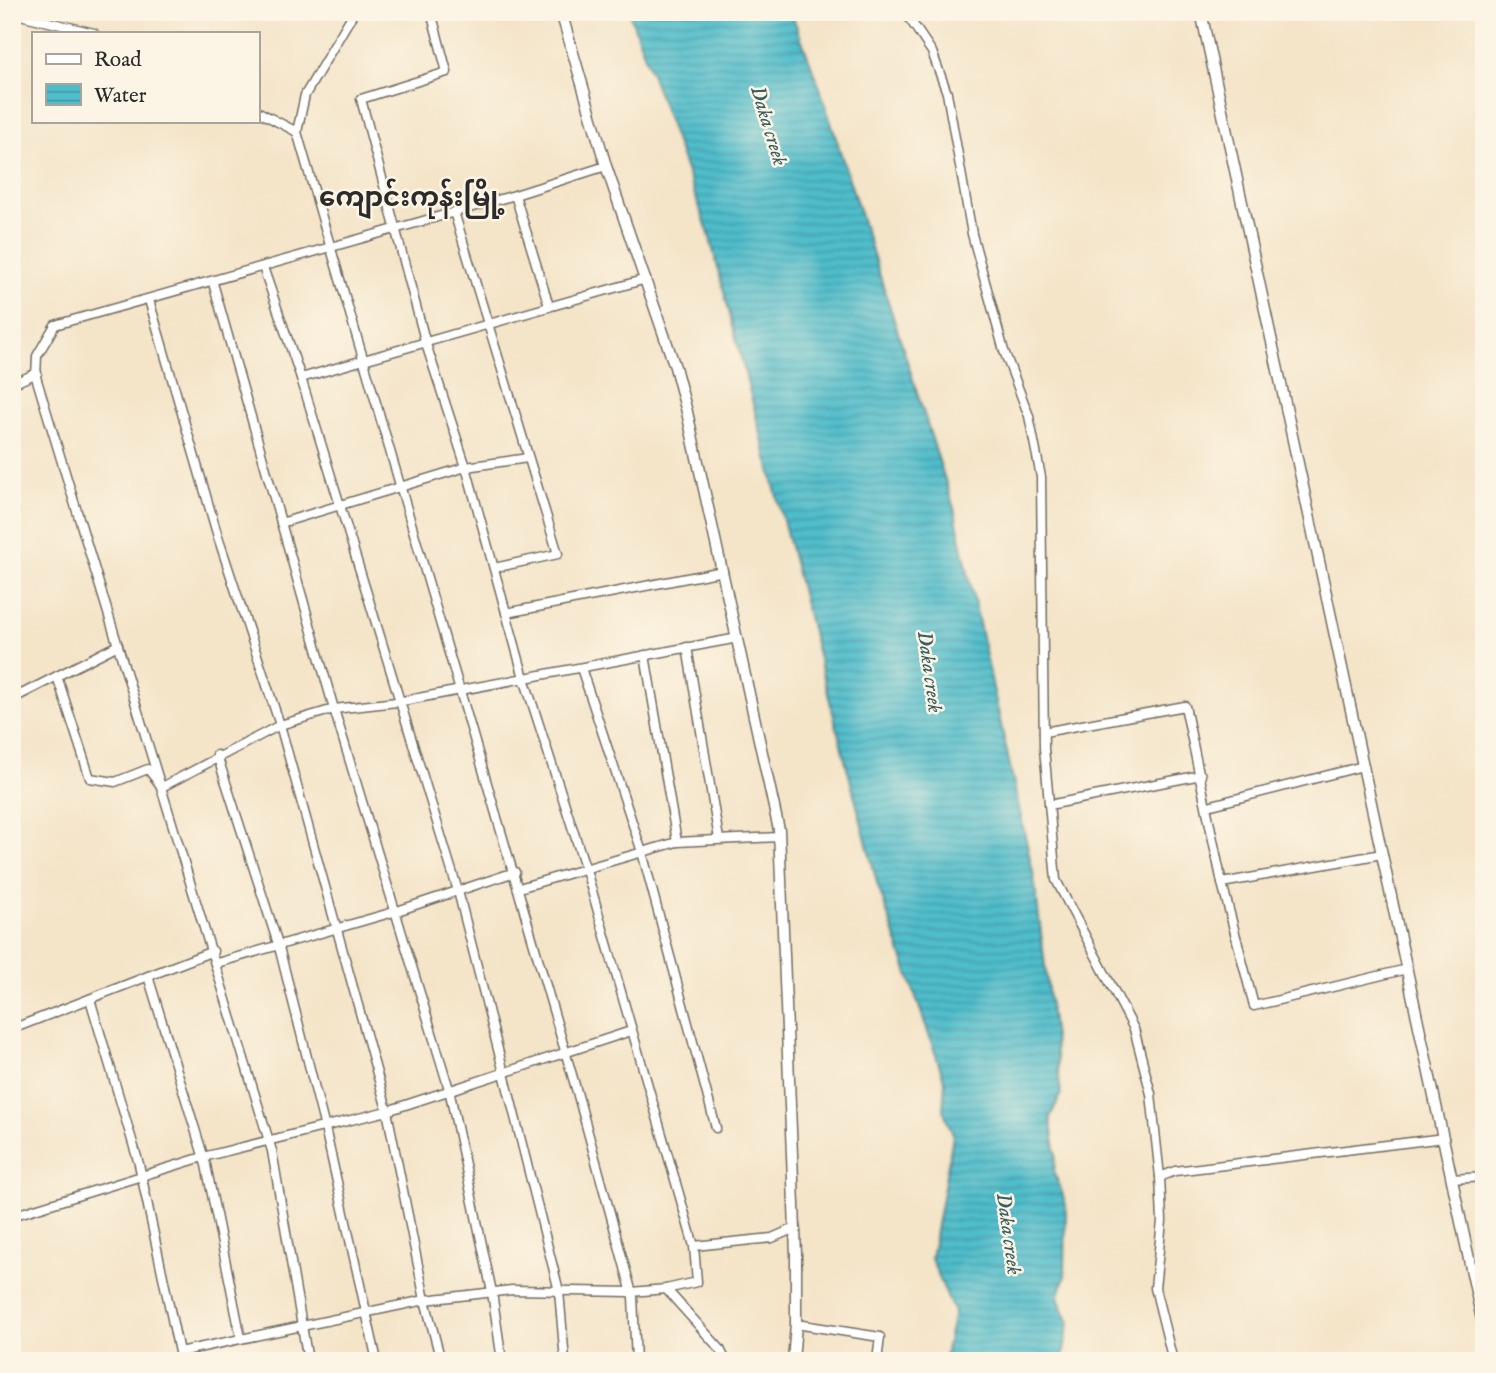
<svg xmlns="http://www.w3.org/2000/svg" width="1496" height="1373" viewBox="0 0 1496 1373" font-family="'IM FELL English','Noto Sans Myanmar',serif">
<style>
.water{fill:url(#water-rules);stroke:#3e747b;stroke-width:2}
.lines{fill:none;stroke-linecap:round;stroke-linejoin:round}
.minor-casing{stroke:#716c62;stroke-width:11}
.tertiary-casing{stroke:#716c62;stroke-width:13}
.minor{stroke:#fff;stroke-width:8}
.tertiary{stroke:#fff;stroke-width:10}
.labels{text-anchor:middle;dominant-baseline:central;stroke-width:5;stroke-linejoin:round;paint-order:stroke}
.water-label{font-size:21px;font-style:italic;fill:#385e63;stroke:#fcf5e5}
.district-label{font-size:26px;font-weight:bold;fill:#2b2b2b;stroke:#fcf5e5}
</style>
<defs>
<pattern id="water-rules" width="6" height="5" patternUnits="userSpaceOnUse" patternTransform="scale(1.75)"><rect width="6" height="5" fill="#50bdcb"/><path d="M0 2.5h6" fill="none" stroke="#439aa5"/></pattern>
</defs>
<rect width="100%" height="100%" fill="#fcf5e5"/>
<filter id="ink" filterUnits="userSpaceOnUse"><feTurbulence type="fractalNoise" baseFrequency=".0143" numOctaves="2"/><feDisplacementMap in="SourceGraphic" scale="14" xChannelSelector="R" yChannelSelector="G"/><feConvolveMatrix kernelMatrix="1 2 1 2 8 2 1 2 1" color-interpolation-filters="sRGB"/></filter>
<filter id="wash" filterUnits="userSpaceOnUse"><feTurbulence type="fractalNoise" baseFrequency=".00686" numOctaves="4" result="noise"/><feDisplacementMap in="SourceGraphic" scale="28" xChannelSelector="R" yChannelSelector="G"/><feGaussianBlur stdDeviation="1.57" result="paint"/><feColorMatrix in="noise" values="0 0 0 0 0 0 0 0 0 0 0 0 0 0 0 0 0 1.4 0 .05"/><feComposite in="paint" operator="in"/></filter>
<g filter="url(#wash)">
<rect width="100%" height="100%" fill="#f4e4c8"/>
<path class="water" d="M629,12H791L820,88L954,508L1034,877L1061,1094L1050,1117L1056,1155L1054,1171L1066,1205L1065,1276L1058,1298L1069,1323L1062,1361H944L954,1312L931,1259L953,1135L943,1109L945,1082L877,883L709,234Z"/>
</g>
<g filter="url(#ink)">
<g class="lines">
<g class="minor-casing">
<g id="minor">
<path d="M354,12L305,95L297,132L577,1092L633,1297L636,1361"/>
<path d="M431,12L447,72L361,99L426,344L466,467L524,678L586,870L694,1246L697,1282L666,1289"/>
<path d="M905,12L932,52L947,93L972,234L1004,351L1029,416L1041,477L1044,748L1056,880L1134,1029L1151,1094L1160,1177"/>
<path d="M12,13L94,33"/>
<path d="M257,111L297,132"/>
<path d="M515,195L549,306"/>
<path d="M454,212L558,554L494,568"/>
<path d="M263,267L301,378L458,891L559,1291L565,1361"/>
<path d="M213,283L334,709L449,1089L492,1292L502,1361"/>
<path d="M149,300L218,537L280,725L386,1106L425,1300L441,1361"/>
<path d="M301,378L646,279"/>
<path d="M12,384L37,373"/>
<path d="M281,523L466,467L528,458"/>
<path d="M506,613L723,571"/>
<path d="M687,647L719,839"/>
<path d="M645,655L677,842"/>
<path d="M581,668L642,852L716,1128"/>
<path d="M57,676L90,778L115,782L148,769L162,787L280,725L334,709L397,702L738,638"/>
<path d="M12,699L118,645"/>
<path d="M1044,732L1185,706L1222,883L1254,1006L1407,969"/>
<path d="M217,755L279,947L325,1128L377,1361"/>
<path d="M1049,805L1201,775"/>
<path d="M1208,806L1363,766"/>
<path d="M1222,883L1382,854"/>
<path d="M519,888L677,842L779,837"/>
<path d="M217,963L397,911L515,872"/>
<path d="M148,976L206,1165L241,1338"/>
<path d="M90,999L139,1164L179,1352L425,1300L512,1290L631,1292L666,1289L720,1349L726,1361"/>
<path d="M12,1029L213,951"/>
<path d="M1452,1179L1484,1177"/>
<path d="M12,1216L203,1157L387,1111L631,1031"/>
<path d="M694,1246L772,1238L795,1228"/>
<path d="M796,1324L880,1337L877,1361"/>
<path d="M308,1361L272,1151L36,377L37,356L55,325L515,195L606,166"/>
<path d="M1173,1361L1155,1288L1162,1221L1160,1177L1175,1171L1444,1138"/>
</g>
</g>
<g class="tertiary-casing">
<g id="tertiary">
<path d="M561,12L606,166L675,367L687,412L779,830L796,1255V1324L793,1361"/>
<path d="M1201,12L1484,1329"/>
</g>
</g>
<use href="#minor" class="minor"/>
<use href="#tertiary" class="tertiary"/>
</g>
</g>
<g class="labels">
<g class="water-label">
<text transform="translate(768 126) rotate(73)">Daka creek</text>
<text transform="translate(929 672) rotate(82)">Daka creek</text>
<text transform="translate(1008 1234) rotate(82)">Daka creek</text>
</g>
<g class="district-label">
<text x="412" y="198">ကျောင်းကုန်းမြို့</text>
</g>
</g>
<rect width="1496" height="1373" fill="none" stroke="#fcf5e5" stroke-width="42"/>
<rect x="32" y="32" width="228" height="91" fill="#fcf5e5" stroke="#a8a49b" stroke-width="2"/>
<rect x="46" y="54" width="35" height="10" fill="#ffffff" stroke="#a8a49b" stroke-width="2"/>
<text x="94" y="66" font-size="21" fill="#2b2b2b">Road</text>
<rect x="46" y="84" width="35" height="21" fill="url(#water-rules)" stroke="#a8a49b" stroke-width="2"/>
<text x="94" y="102" font-size="21" fill="#2b2b2b">Water</text>
</svg>
